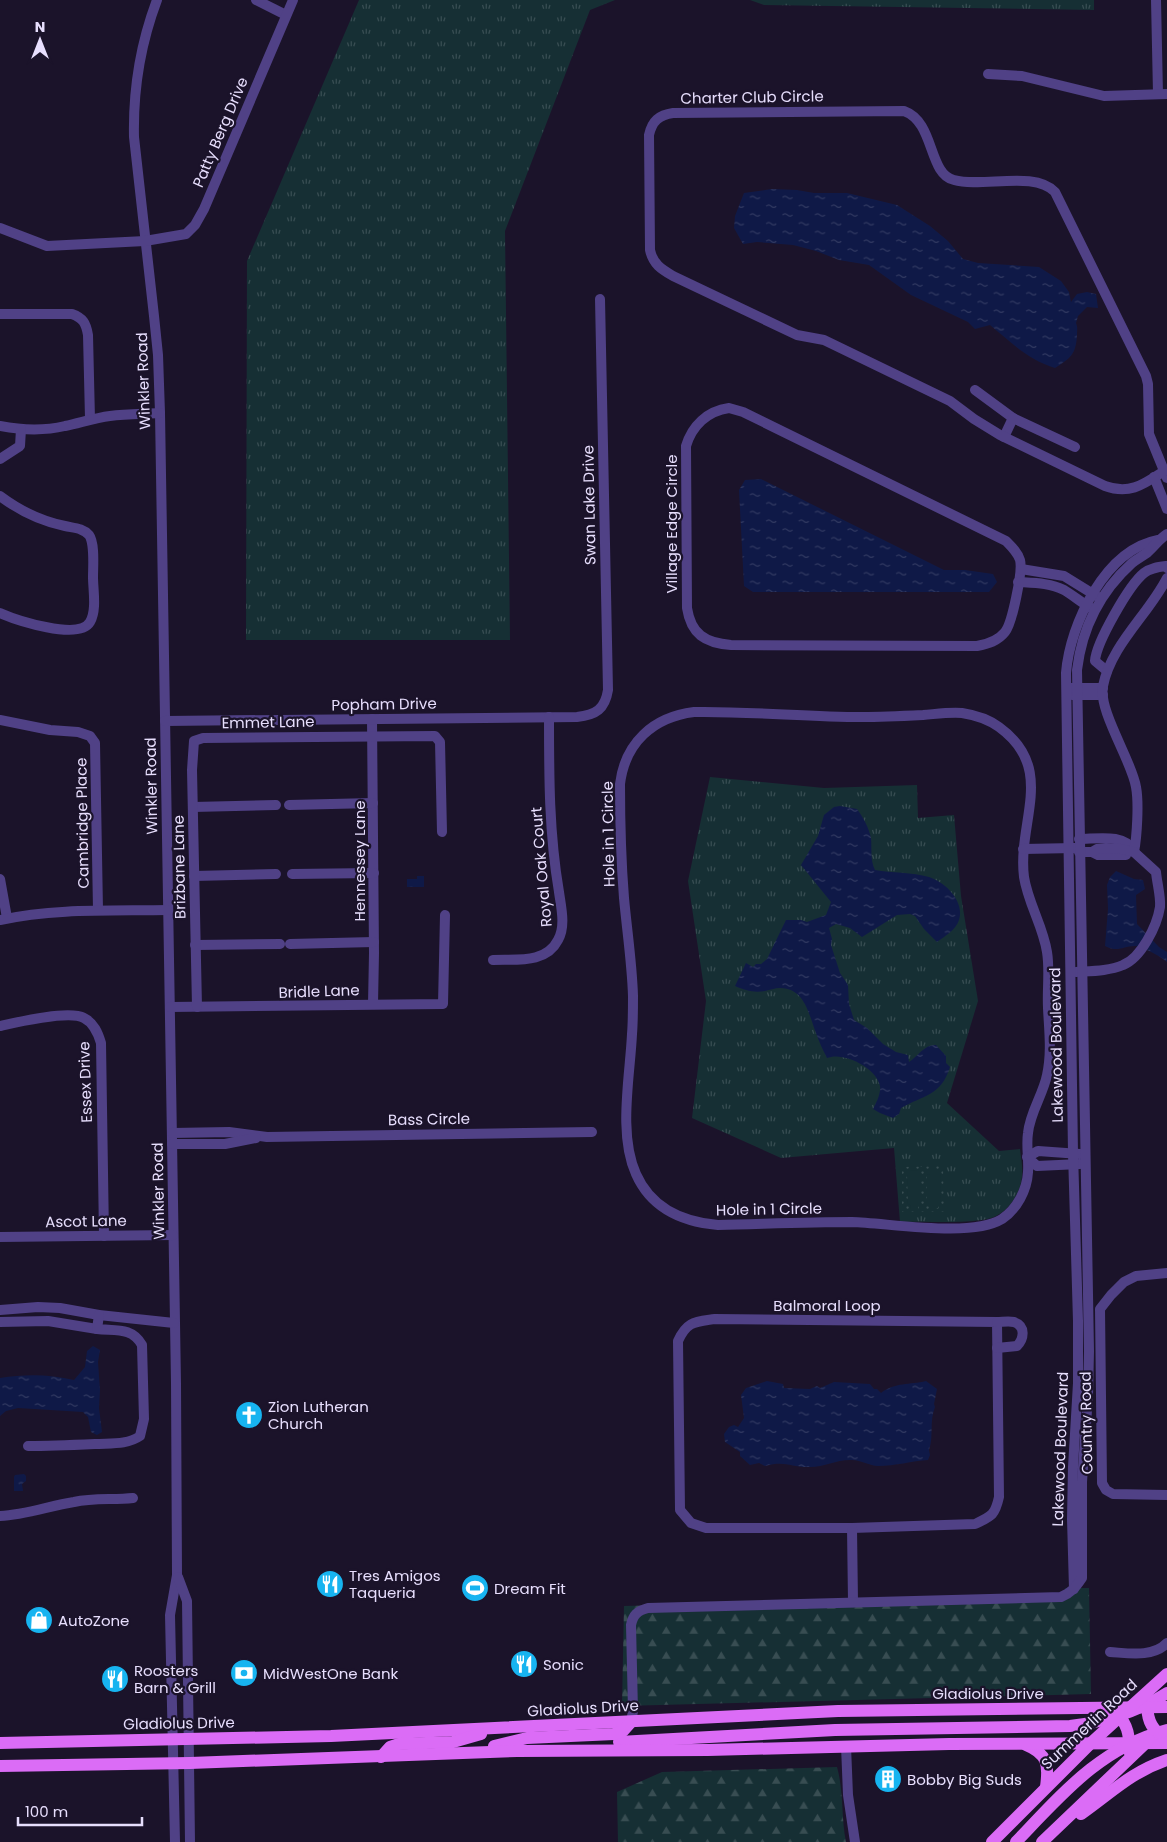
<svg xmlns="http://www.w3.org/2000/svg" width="1167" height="1842" viewBox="0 0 1167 1842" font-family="Poppins,sans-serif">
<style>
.grass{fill:url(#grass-tufts)}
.forest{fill:url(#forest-firs)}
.park{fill:url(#park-dots)}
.pitch{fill:#162f34}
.water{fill:url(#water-ripples)}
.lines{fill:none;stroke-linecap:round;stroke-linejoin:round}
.minor{stroke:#504186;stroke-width:10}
.major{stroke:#db6cf6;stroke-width:12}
.labels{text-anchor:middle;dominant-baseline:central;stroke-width:4.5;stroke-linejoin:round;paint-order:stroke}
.street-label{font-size:15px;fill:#e7defd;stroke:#1b132a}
.poi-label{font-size:15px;fill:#e7defd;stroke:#1b132a;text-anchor:start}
</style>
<defs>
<pattern id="grass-tufts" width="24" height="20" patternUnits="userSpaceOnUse" patternTransform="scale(1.25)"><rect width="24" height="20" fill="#162f34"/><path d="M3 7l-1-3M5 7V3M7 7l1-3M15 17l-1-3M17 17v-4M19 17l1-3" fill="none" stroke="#384d52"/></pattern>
<pattern id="forest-firs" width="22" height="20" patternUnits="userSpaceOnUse" patternTransform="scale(1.25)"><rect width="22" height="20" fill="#162f34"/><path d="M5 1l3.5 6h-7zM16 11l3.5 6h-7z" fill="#384d52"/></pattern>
<pattern id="park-dots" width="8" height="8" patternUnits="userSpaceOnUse" patternTransform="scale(1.25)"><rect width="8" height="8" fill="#162f34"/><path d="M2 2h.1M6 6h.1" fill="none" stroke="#384d52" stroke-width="1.8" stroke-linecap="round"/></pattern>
<pattern id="water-ripples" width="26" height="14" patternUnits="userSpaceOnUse" patternTransform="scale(1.25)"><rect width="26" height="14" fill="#0f1947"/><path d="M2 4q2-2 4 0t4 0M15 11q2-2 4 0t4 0" fill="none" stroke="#323a62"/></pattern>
</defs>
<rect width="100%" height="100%" fill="#1b132a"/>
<g class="grass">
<path d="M359,0H615L590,10L505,231L510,640H246L247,261Z"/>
<path d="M750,0H1094V10L764,5Z"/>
<path d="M710,777L824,788L917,785L918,818L954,815L961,896L978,1001L947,1103L999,1151L1020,1149C1021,1158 1023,1167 1022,1176C1021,1192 1010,1209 996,1216C979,1225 921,1221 900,1222L894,1148L781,1158L692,1118L706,1001L688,881Z"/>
</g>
<g class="forest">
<path d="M1065,1588H1089L1091,1694L622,1706L624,1606L1061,1595L1065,1592Z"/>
<path d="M837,1767C844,1792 841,1817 846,1842H618L617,1792L662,1772Z"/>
</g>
<path class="park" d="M943,1166L944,1212H902V1167Z"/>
<g class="pitch">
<path d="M918,1170V1175H921V1204H918V1209H911L910,1205L908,1204L907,1175H910V1171Z"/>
<path d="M930,1170H937V1174H940L941,1204H938V1208H930V1204H927V1175L930,1174Z"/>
</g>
<g class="water">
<path d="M772,189L797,190L814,193H847L897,205L930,226L948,241L963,259L978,263L1039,267L1061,281L1069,292L1071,302L1077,294L1087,292L1096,294L1098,308L1087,307L1078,316L1076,323C1078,328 1077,329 1077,335C1076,354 1071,358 1055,368C1027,359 1012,343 990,325L975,329L968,322L911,295L869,265L839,260L816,251L793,245L757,242L743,244L734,228L735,216L744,193Z"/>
<path d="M761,479L944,570H965L993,574L997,582L989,592H753L744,586L739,490L745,480Z"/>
<path d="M840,806L857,809C863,817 869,828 871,838C872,849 870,860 875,870C892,873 912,872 929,877C945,882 965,901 959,920C956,930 945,936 937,942L924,929L915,916L910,914L897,915L862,937L850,928L836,924L829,928L832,939L831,945L840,973L848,985L849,1004L854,1020L867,1028L883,1044L896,1052L908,1055L909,1062C918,1056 925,1044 936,1045L946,1056V1063L950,1067C941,1096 924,1095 901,1108L899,1114L893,1118L880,1113L873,1109C876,1103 881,1094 880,1086C877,1068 843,1051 827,1058C823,1050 819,1042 816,1033C809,1015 805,988 780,988C775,988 770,990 765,991C753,993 745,990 735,986L746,963L753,967L756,964H761L767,959L786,920H801L807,922L826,915L831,902L801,865L818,836L824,815L834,807Z"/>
<path d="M1116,871L1134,879L1143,880L1145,889L1136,895L1137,924L1159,947L1167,952V962C1162,957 1143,947 1135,946C1122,946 1119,953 1105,946L1108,909L1107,885L1110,877Z"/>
<path d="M417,876H424V887H407V879H417Z"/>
<path d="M93,1346L100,1350L98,1362L100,1390L99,1408L102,1432L97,1435L91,1432L88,1417L83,1412L18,1408L6,1411L0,1416V1378C25,1374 49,1374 74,1380L85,1367L87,1351Z"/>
<path d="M767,1381L783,1384L784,1388L810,1389L817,1386L820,1388L834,1382L870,1384L874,1389H877L881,1393C895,1382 910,1385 926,1381L937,1389L934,1404L935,1407C929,1422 934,1436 929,1450L930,1455L928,1460C912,1461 895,1466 878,1466C870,1466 861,1460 852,1460C838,1459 825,1467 810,1467C792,1468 786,1460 765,1466L759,1463L750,1465L740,1456V1452L725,1442L724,1434L729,1427L734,1425L738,1427L744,1418L741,1395L746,1388Z"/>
<path d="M24,1474L26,1476V1481L22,1484L23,1491H14V1477L15,1475Z"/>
</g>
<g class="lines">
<g class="minor">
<path d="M157,0C140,45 133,90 134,137L154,316L158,355L160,413L176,1383L177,1575L170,1615L175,1842"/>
<path d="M256,0L286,15"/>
<path d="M1156,0L1158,94"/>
<path d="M988,74L1022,76L1104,96L1167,94"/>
<path d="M0,228L47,246L145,241L186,234L195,225L204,209L293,0"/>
<path d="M0,314H72C83,318 86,323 88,335L90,419"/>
<path d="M975,390L1013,418"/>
<path d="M729,408L743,412L1006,541C1012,547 1018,553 1020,560C1023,571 1012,624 1005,632C998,641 988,644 977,646L731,645C705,643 691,634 687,608L686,446C692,426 707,411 729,408Z"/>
<path d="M0,426C21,430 44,431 65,426C80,423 94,418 110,416C126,414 143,414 160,413"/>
<path d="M1004,437L1013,418L1075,447"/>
<path d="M0,459L20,446L21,429"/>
<path d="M1164,471C1144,484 1130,495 1105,486L1000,435L974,419L950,401L824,340L797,335L673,276C661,269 653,264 650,250L649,135C652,121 659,115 673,113L904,111C935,122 928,174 954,180C982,188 1035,170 1055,192L1146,376L1148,384L1149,434L1167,478"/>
<path d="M1154,477L1167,509"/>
<path d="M0,496C20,511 40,521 65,526C74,528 83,528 89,535C95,543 93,567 93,577C93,590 97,610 90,622C79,641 16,620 0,613"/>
<path d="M1021,569L1064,576L1098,597"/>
<path d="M1018,582C1034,583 1050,583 1064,590C1074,596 1082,603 1091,608"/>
<path d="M1107,671L1095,661C1096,643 1129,585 1144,573C1150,568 1158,567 1166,566L1167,568"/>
<path d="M1071,688H1103"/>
<path d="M1072,695H1103"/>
<path d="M694,712C750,711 806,717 862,717C882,717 903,716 923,715C936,714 949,712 962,713C975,715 988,719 999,727C1057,769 1017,821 1024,877C1028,903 1043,926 1047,952C1050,970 1047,989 1048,1008C1049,1030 1052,1052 1047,1075C1043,1095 1030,1112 1028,1133C1026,1146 1029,1159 1028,1172C1027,1190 1017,1209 1002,1219C971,1238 889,1223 852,1222C807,1222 763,1224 718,1225C683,1222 651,1208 636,1174C618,1134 630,1077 632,1034C633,1022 633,1009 633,996C632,963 627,931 624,898C621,860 620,822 620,784C625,743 653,717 694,712Z"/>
<path d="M372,719L374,953L373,1004"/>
<path d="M0,720L50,730L78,732L90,736L95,743L98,910"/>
<path d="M165,721L577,717C596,715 605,709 608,690L600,299"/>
<path d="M289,805L373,803"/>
<path d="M193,807L276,805"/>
<path d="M1079,839C1097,839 1124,833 1134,851"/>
<path d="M1023,849L1075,848"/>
<path d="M1092,852L1098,855H1126"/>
<path d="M1134,852C1137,836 1139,803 1136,787C1132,761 1098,711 1103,686C1111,645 1148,615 1167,578"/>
<path d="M292,874L374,873"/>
<path d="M194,876L276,874"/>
<path d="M0,879L7,918"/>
<path d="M0,920C55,908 112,911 168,910"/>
<path d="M290,944L374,942"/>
<path d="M195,945L280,944"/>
<path d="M493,960C516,959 546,964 558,940C566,926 561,907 559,892C549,833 549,777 549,717"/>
<path d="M1076,972C1092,971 1109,971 1123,965C1141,958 1157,926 1160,907C1161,897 1157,883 1156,872L1134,852L1121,849L1106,848L1097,849L1092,852H1079"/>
<path d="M170,1007L443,1004L445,915"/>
<path d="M197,1007L192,770L194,741L203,738L435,736L440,742L442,832"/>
<path d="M0,1026C18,1022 69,1010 84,1018C94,1023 98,1033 101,1043L104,1236"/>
<path d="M172,1133L229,1132L267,1137L592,1132"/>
<path d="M172,1144H225L256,1138"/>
<path d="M1080,1154L1038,1151L1027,1157L1037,1166L1080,1164"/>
<path d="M0,1237L173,1235"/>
<path d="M1167,1273L1136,1276L1124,1282L1111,1295L1100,1309L1102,1483L1106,1490L1113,1494L1167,1495"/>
<path d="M0,1310L38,1307L60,1308L99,1315L174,1323"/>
<path d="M715,1319L997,1322L999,1497C995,1515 992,1516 975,1524L852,1528H706L691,1523L680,1510L678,1341C687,1321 695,1322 715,1319Z"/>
<path d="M0,1322L48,1321L97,1329"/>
<path d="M997,1322C1002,1322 1009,1321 1014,1322C1026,1326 1024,1339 1017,1346L997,1348"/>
<path d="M28,1446C51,1446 73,1445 95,1444C111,1443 127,1445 140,1436L144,1419L142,1345C132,1327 116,1331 97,1329L99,1315"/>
<path d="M0,1516C25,1515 49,1506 74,1502C93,1498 113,1500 133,1498"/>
<path d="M852,1528L853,1602"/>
<path d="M178,1577L187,1601L190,1842"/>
<path d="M1074,1589L1072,1519L1073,1467L1078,1383V1321L1073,1153L1066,673C1070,624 1105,550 1158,540"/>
<path d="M1110,1652C1127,1653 1153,1658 1167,1643"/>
<path d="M631,1722L633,1711L631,1625C633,1615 637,1611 648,1608L1061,1597C1071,1593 1076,1587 1082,1578V1482L1088,1396L1089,1351L1077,670C1082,628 1101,591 1132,563C1137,559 1143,556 1148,552C1155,546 1159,539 1167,534"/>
<path d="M846,1746L848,1795L855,1842"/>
</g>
<g class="major">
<path d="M1148,1701C1146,1716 1150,1729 1164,1737"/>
<path d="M1113,1712C1128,1721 1130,1736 1129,1751"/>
<path d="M619,1742L835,1730L1070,1726C1105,1722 1137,1712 1167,1693"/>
<path d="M0,1743L331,1736L838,1711L1167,1707"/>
<path d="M1026,1745C1048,1754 1049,1765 1046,1787"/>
<path d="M494,1746L527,1738L614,1734L623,1731L631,1722"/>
<path d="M381,1757L390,1747L399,1744L453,1742L481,1734"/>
<path d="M0,1766L190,1763L517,1751L708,1750L949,1744L1167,1743"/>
<path d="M1081,1814C1111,1793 1131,1772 1167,1760"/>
<path d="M992,1842L1091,1743L1167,1674"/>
<path d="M1016,1842C1061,1795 1101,1747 1167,1730"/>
<path d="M1042,1842L1149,1740"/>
</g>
</g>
<defs>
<g id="church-disc" transform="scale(1.4375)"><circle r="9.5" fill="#17b4f0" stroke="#1b132a"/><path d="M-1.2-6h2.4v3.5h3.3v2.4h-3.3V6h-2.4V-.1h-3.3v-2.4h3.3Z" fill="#fff"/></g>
<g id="restaurant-disc" transform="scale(1.4375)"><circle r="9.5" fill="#17b4f0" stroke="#1b132a"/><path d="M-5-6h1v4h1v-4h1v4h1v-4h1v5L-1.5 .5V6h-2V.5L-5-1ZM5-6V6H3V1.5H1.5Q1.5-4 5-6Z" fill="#fff"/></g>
<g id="stadium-disc" transform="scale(1.4375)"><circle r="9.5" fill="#17b4f0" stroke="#1b132a"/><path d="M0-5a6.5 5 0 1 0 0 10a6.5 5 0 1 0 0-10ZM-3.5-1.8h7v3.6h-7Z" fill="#fff"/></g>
<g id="shop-disc" transform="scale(1.4375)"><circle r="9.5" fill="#17b4f0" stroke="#1b132a"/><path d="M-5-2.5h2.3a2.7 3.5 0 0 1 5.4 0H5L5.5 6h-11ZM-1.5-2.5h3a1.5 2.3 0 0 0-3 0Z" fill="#fff"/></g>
<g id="bank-disc" transform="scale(1.4375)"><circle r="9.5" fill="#17b4f0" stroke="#1b132a"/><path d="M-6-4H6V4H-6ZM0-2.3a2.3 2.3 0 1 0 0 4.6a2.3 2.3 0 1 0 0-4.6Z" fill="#fff"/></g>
<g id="building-disc" transform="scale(1.4375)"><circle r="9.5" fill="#17b4f0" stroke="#1b132a"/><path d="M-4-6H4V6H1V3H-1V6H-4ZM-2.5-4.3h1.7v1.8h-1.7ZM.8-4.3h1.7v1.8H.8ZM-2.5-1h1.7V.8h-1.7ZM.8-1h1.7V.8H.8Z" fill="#fff"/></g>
</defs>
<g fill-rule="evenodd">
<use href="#church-disc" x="249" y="1415"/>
<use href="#restaurant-disc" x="330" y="1584"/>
<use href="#stadium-disc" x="475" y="1588"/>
<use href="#shop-disc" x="39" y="1620"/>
<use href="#restaurant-disc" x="524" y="1664"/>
<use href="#bank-disc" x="244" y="1673"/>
<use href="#restaurant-disc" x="115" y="1679"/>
<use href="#building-disc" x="888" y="1779"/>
</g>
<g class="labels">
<g class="street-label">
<text transform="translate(752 97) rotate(-1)">Charter Club Circle</text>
<text transform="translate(220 132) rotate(-67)">Patty Berg Drive</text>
<text transform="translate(143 381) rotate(-92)">Winkler Road</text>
<text transform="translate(589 505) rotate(-91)">Swan Lake Drive</text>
<text transform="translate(671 524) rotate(-90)">Village Edge Circle</text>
<text transform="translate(384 704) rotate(-1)">Popham Drive</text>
<text transform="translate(268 722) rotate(-1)">Emmet Lane</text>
<text transform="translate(151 786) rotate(-91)">Winkler Road</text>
<text transform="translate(82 823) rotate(-91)">Cambridge Place</text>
<text transform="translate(608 834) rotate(-91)">Hole in 1 Circle</text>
<text transform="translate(359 861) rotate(-90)">Hennessey Lane</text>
<text transform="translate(179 867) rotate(-91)">Brizbane Lane</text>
<text transform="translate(541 867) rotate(-95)">Royal Oak Court</text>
<text transform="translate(319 991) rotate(-2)">Bridle Lane</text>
<text transform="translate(1056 1045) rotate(-91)">Lakewood Boulevard</text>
<text transform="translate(85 1082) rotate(-92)">Essex Drive</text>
<text transform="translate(429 1119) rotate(-1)">Bass Circle</text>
<text transform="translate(158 1191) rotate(-91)">Winkler Road</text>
<text transform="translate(769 1209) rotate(-1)">Hole in 1 Circle</text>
<text transform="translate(86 1221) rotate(-1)">Ascot Lane</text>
<text x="827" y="1305">Balmoral Loop</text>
<text transform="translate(1086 1423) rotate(-91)">Country Road</text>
<text transform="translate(1060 1449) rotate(-88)">Lakewood Boulevard</text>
<text x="988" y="1693">Gladiolus Drive</text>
<text transform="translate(583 1708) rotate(-3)">Gladiolus Drive</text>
<text transform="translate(179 1723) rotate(-1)">Gladiolus Drive</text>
<text transform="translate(1089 1724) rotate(-43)">Summerlin Road</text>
</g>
<g class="poi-label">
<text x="268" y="1406">Zion Lutheran<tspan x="268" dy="17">Church</tspan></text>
<text x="349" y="1575">Tres Amigos<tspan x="349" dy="17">Taqueria</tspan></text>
<text x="494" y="1588">Dream Fit</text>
<text x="58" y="1620">AutoZone</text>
<text x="543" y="1664">Sonic</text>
<text x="134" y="1670">Roosters<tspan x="134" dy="17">Barn &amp; Grill</tspan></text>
<text x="263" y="1673">MidWestOne Bank</text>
<text x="907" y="1779">Bobby Big Suds</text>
</g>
</g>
<g transform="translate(40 40)" stroke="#1b132a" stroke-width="4" paint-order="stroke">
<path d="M0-4L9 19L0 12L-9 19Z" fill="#e7defd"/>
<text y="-8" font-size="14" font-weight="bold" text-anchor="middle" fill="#e7defd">N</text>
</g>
<path d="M18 1817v8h124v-8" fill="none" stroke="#e7defd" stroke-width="2.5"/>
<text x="25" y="1817" font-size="15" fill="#e7defd" stroke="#1b132a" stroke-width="4" paint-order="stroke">100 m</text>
</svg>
